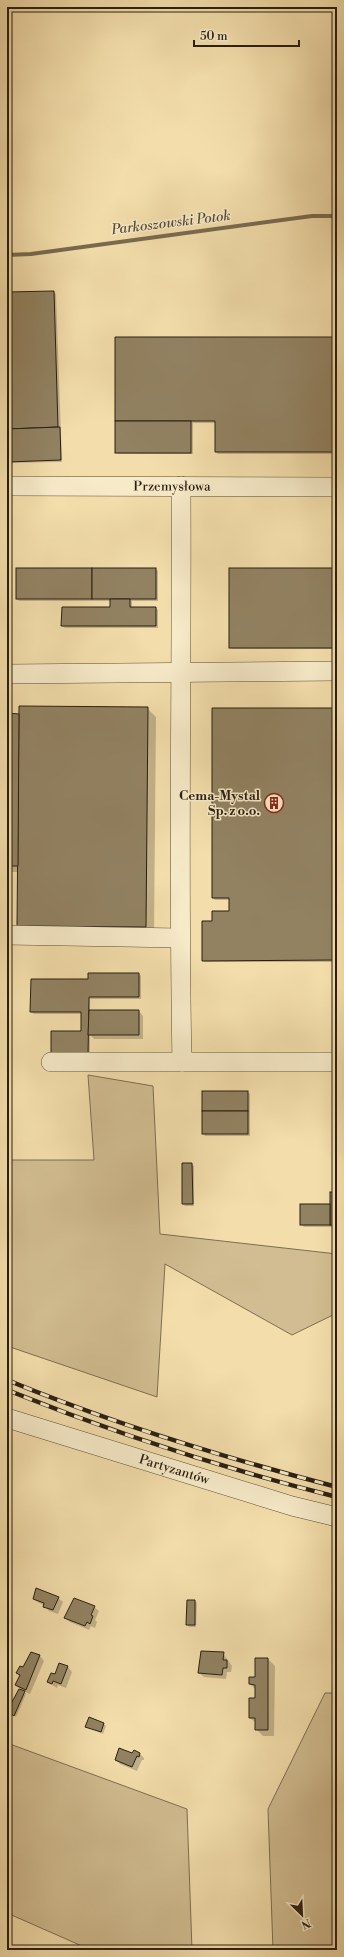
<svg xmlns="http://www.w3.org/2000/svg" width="344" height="1957" viewBox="0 0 344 1957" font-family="'Libre Bodoni',serif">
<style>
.green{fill:#d1bd91;stroke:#7d6e52}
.shadow{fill:#0003}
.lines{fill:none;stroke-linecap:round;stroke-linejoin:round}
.stream{stroke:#796a4f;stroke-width:4}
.building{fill:#928262;stroke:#291e12}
.minor-casing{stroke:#5c4e38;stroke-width:20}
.minor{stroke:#f7eac8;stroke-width:19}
.rail-casing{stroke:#291e12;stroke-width:4.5}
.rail{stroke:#f7eac8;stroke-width:3;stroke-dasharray:9;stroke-linecap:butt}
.labels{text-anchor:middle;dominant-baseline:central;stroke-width:3;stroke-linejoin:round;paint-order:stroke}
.street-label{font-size:13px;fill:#291e12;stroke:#f7eac8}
.poi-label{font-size:13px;font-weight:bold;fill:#291e12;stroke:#f7eac8;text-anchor:end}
.water-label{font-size:14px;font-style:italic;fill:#584a35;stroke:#f7eac8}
</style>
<rect width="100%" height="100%" fill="#f3deab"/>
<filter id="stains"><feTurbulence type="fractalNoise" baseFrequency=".005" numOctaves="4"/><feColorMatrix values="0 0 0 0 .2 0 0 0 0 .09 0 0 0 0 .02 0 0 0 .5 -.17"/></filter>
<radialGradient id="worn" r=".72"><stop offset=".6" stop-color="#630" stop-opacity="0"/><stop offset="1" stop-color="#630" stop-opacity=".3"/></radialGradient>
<g class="green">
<path d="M88,1075L153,1086L160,1234L337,1254V1313L292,1335L165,1264L157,1397L7,1346V1160H94Z"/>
<path d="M325,1693H337V1950H273L268,1809Z"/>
<path d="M7,1743L187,1809L192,1950H91L7,1913Z"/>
</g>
<g class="shadow">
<path d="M54,292L56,294L62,462L7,463V293Z"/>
<path d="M337,338V454H218L216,452V423H193V454H118L116,452Z"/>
<path d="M17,569H156L158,571V601H132V608H156L158,610V628H65L62,626L63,608H111V601H19L17,599Z"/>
<path d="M337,569V649H232L230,647Z"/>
<path d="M147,708L156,717L154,935L27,934L18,872H7V714Z"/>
<path d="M337,709V962H205L203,960L213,922L230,912V900H215L213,898Z"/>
<path d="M139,974L141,976V999H90V1011H139L143,1016V1039H94L90,1035V1057H55L82,1032V1014H34L31,1012L89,980Z"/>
<path d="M248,1092L250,1094V1136H205L203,1133Z"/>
<path d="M192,1164L194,1166V1206H185L183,1204Z"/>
<path d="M337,1193V1227H304L301,1225L331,1205Z"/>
<path d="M58,1598L63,1602L58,1614L49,1611L44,1605L39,1603L34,1599Z"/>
<path d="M195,1601L197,1603L196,1627H189L187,1624Z"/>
<path d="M94,1607L99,1611L95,1620L97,1622L95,1628L91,1626L89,1630L70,1622L66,1618Z"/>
<path d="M32,1653L40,1656L44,1661L30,1694L23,1691L26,1694L16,1717L8,1712L20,1689L16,1685L20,1676L17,1673L24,1669Z"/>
<path d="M223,1653L232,1666L231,1672H227L226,1679L204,1677L199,1673Z"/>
<path d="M268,1659L275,1666L274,1736H263L256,1729V1723L250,1718L256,1699V1690L250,1684Z"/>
<path d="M68,1667L72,1672L66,1688L58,1685L57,1688L48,1682Z"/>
<path d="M104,1724L106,1726L103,1734L86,1726Z"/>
<path d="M140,1754L144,1758V1760H142L137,1771L120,1764L116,1760Z"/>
</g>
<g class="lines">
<path class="stream" d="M7,255L31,254L312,216H337"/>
</g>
<g class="building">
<path d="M54,291L58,427L7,429V292Z"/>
<path d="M115,337H337V452H215V421H115Z"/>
<rect x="115" y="421" width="76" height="32"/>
<path d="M60,427L61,460L7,462V429Z"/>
<rect x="16" y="568" width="76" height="31"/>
<rect x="92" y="568" width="64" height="31"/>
<rect x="229" y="568" width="108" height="80"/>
<path d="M110,599H130V607H156V626H61L62,607H110Z"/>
<path d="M19,706L148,707L146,927L17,926Z"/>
<path d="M212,708H337V960L202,961V921H212V911H229V898H212Z"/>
<path d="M7,713L19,714L18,866H7Z"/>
<path d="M88,973H139V997H89L88,1056H51V1031H81V1012H30L31,979H88Z"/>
<path d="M89,1010H139V1035H88Z"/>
<rect x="202" y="1091" width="46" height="20"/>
<rect x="202" y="1111" width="46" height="23"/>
<path d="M182,1163H192L193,1204H182Z"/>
<rect x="330" y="1192" width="7" height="33"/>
<rect x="300" y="1204" width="30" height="21"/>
<path d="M36,1588L59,1597L53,1610L43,1607L44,1603L33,1599Z"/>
<path d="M74,1598L95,1606L91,1615L93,1616L90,1624L87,1622L85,1626L64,1618Z"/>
<path d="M187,1600H195V1625H186Z"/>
<path d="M201,1651L224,1652L223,1660H227V1668H223L222,1675L198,1673Z"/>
<path d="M31,1652L40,1655L26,1690L15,1685L20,1675L16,1673L20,1666L23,1667Z"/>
<path d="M255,1658H268V1730H255V1718H249V1698H255V1685L249,1684V1677H255Z"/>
<path d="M59,1663L68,1666L61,1684L53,1681L52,1684L47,1682L51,1673L55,1674Z"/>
<path d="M19,1689L25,1691L14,1716L7,1711Z"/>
<path d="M89,1717L104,1723L101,1732L85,1727Z"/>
<path d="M119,1748L132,1753L134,1750L140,1753L139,1757L137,1756L132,1767L115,1760Z"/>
</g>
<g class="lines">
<g class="minor-casing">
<g id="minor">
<path id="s1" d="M7,486L337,487"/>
<path d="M181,486C182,678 178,870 182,1062"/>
<path d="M7,674L337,671"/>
<path d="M7,935L179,938"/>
<path d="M51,1062H337"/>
<path id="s2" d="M7,1418L292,1506L337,1517"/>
</g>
</g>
<use href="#minor" class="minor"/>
<g class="rail-casing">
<g id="rail">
<path d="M7,1380C114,1424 225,1458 337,1487"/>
<path d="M7,1390C114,1433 225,1469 337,1497"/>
</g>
</g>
<use href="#rail" class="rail"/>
</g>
<defs>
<g id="building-ring" transform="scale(1)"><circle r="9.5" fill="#f7eac8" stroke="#8f2418" stroke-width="1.5"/><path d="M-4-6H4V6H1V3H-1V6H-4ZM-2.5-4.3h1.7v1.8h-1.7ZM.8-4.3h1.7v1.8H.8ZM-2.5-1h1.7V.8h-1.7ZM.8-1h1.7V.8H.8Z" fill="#8f2418"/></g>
</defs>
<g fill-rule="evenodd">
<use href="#building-ring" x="274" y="803"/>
</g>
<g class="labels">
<g class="street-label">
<text stroke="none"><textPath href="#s1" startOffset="165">Przemysłowa</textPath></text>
<text stroke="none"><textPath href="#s2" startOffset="175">Partyzantów</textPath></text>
</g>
<g class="poi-label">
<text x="260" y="796">Cema-Mystal<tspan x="260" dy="15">Sp. z o.o.</tspan></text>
</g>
<g class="water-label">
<text transform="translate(171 223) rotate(-7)">Parkoszowski Potok</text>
</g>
</g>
<rect width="344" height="1957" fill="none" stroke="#f3deab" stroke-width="24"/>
<rect x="8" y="8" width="328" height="1941" fill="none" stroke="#291e12" stroke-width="2"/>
<rect x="12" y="12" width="320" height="1933" fill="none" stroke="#291e12"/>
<g transform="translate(302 1915) rotate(156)" stroke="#f7eac8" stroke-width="3" paint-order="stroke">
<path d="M0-3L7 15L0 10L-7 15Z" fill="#291e12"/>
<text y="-6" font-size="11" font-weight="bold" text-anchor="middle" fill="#291e12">N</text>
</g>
<path d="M194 40v6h105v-6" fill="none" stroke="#291e12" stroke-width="2"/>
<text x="200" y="40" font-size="12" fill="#291e12" stroke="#f7eac8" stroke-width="3" paint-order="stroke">50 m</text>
<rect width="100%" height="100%" filter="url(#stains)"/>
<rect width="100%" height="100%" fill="url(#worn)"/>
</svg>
